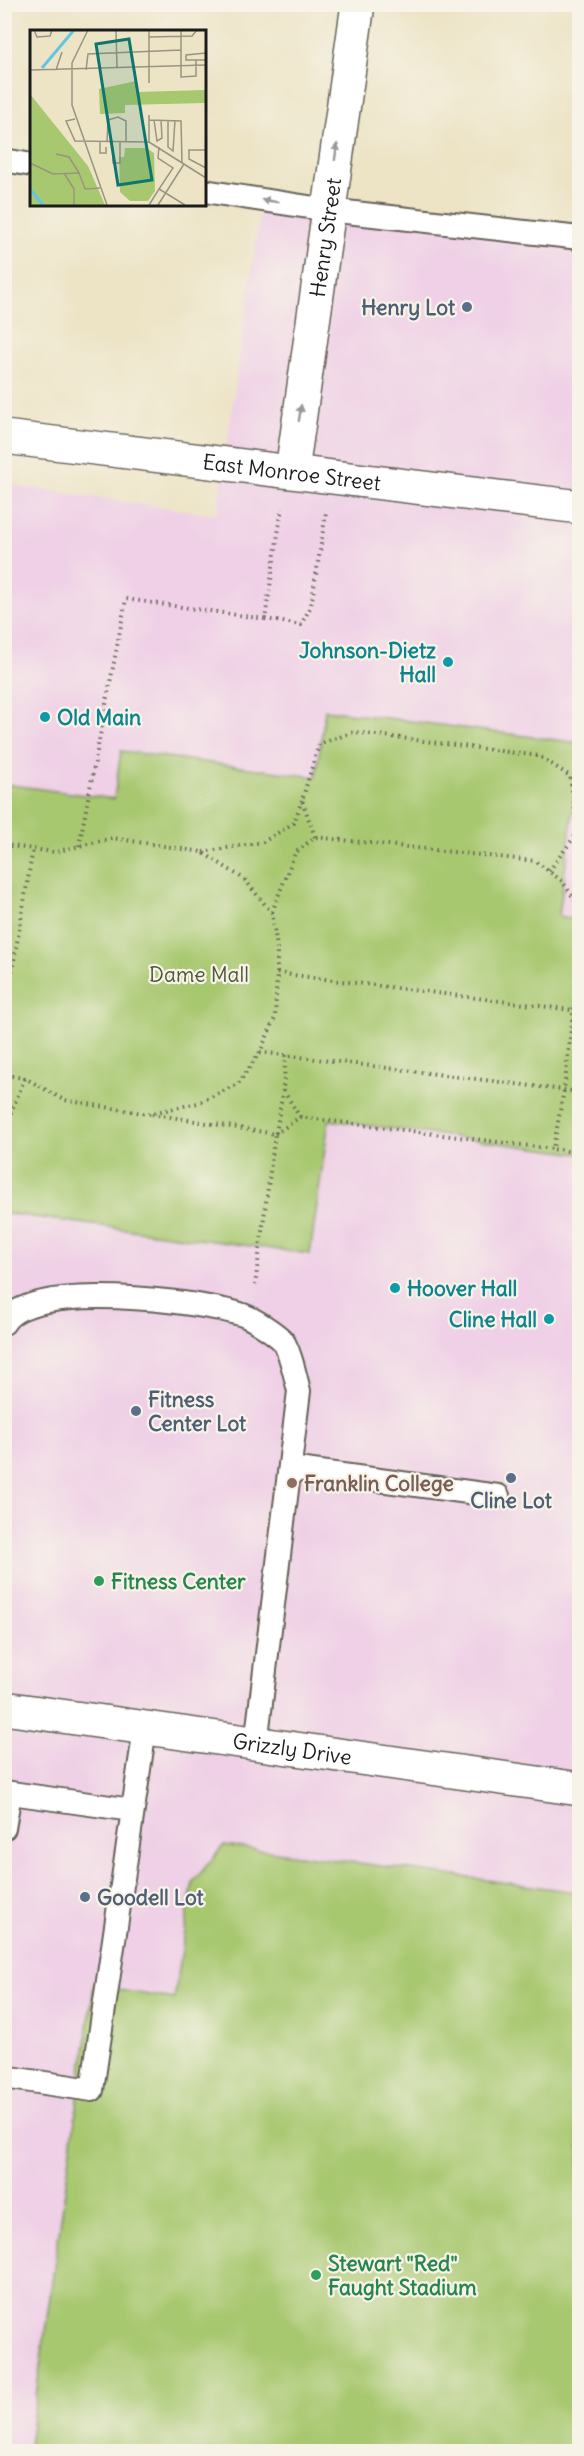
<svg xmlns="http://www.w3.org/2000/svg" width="584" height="2456" viewBox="0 0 584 2456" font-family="Delius,sans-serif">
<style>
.built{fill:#efd0e6}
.park{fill:#a8c870;stroke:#627246;stroke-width:1.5}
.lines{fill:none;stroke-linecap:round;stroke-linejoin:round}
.lane-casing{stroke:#656258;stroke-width:26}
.street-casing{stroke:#656258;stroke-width:36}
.secondary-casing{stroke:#656258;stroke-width:36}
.path{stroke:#656258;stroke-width:4;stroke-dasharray:1.5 4.5;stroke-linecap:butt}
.lane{stroke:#fff;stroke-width:22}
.street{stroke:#fff;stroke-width:33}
.secondary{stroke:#fff;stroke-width:33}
.oneway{fill:#999}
.service-dot{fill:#5c6f8a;stroke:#f7f3e8;stroke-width:2}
.culture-dot{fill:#0f9aa8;stroke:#f7f3e8;stroke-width:2}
.education-dot{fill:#8d6e63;stroke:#f7f3e8;stroke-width:2}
.leisure-dot{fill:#2e9e5b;stroke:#f7f3e8;stroke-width:2}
.labels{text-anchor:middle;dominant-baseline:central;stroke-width:4.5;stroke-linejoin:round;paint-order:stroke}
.street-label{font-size:21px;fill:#1c1c1c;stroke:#f7f3e8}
.service-label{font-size:21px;font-weight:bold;fill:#4e5e75;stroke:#f7f3e8;text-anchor:start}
.culture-label{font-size:21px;font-weight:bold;fill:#0d838f;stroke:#f7f3e8;text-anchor:end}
.park-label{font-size:21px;fill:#4d5839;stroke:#f7f3e8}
.education-label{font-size:21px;font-weight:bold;fill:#785e54;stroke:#f7f3e8;text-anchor:start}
.leisure-label{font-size:21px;font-weight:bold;fill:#27864d;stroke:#f7f3e8;text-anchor:start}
.inset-river{fill:none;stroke:#63c6e0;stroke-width:3}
.inset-road{fill:none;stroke:#999482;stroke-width:1.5}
.view{fill:#0f766e;fill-opacity:0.15;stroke:#0f766e;stroke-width:3}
.inset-edge{fill:none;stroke:#1c1c1c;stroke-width:3}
</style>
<rect width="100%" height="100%" fill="#f7f3e8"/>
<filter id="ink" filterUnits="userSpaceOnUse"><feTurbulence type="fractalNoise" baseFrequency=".0167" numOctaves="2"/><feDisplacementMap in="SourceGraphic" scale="12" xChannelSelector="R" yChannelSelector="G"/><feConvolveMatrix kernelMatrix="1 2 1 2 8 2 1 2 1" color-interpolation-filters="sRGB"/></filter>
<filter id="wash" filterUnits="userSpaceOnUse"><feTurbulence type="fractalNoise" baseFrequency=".008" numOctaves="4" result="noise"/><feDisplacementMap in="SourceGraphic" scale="24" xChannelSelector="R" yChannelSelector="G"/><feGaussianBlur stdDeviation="1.35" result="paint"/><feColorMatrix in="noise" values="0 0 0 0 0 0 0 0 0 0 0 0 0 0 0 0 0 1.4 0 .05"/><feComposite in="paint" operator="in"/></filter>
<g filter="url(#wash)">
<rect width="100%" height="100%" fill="#ede4c6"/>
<path class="built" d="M263,191L579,232V2451L5,2452V484L217,515Z"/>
<g class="park">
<path d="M325,710L579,743V764L559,916L579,920V1154L329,1120L310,1254L5,1213V784L114,799L121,751L316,777Z"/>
<path d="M224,1845L576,1892L579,1896V2451L28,2452L94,1986L174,1999L193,1882Z"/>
</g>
</g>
<g filter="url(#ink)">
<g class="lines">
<g class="lane-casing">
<g id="lane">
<path d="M4,160L32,165"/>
<path d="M204,191L328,210L580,238"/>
<path d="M4,1323C30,1279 200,1301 243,1315C254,1319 272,1331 281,1339C289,1346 296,1379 299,1391L256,1744"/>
<path d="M290,1468L498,1496"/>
<path d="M4,1792L132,1810"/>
<path d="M4,1828L10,1793"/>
<path d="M4,2077L92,2090L145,1728"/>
</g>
</g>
<g class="street-casing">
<g id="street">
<path id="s1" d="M4,437L580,507"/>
<path id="s2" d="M292,471L358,4"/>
</g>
</g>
<g class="secondary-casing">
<g id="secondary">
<path id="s3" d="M4,1708L580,1789"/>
</g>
</g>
<g class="path">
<path d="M265,619L301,625L311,606L326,513"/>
<path d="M315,837L302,800L319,744L354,732L539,756L570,776L578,832L549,871"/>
<path d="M4,845L54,852L113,838L202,852L244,879L272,913L277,948V973L275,1018L260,1052L238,1084L198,1103L148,1114L64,1100L25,1078L4,1075"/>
<path d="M79,846L126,599L265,619L282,508"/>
<path d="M203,852L263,842L294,823L302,800"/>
<path d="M272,912L295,853L315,837L535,861L562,881L580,907"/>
<path d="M580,954L564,1090L553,1149L580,1153"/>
<path d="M277,973L580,1011"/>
<path d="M4,1019L33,849"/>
<path d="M260,1052L580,1092"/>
<path d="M286,1055L283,1090L300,1117"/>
<path d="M152,1114L275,1134L255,1285"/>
<path d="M4,1130L25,1078"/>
<path d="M276,1133L283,1090"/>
<path d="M275,1134L300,1117L553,1149"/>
</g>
<use href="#lane" class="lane"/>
<use href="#street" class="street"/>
<use href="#secondary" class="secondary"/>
</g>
<defs><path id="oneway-solid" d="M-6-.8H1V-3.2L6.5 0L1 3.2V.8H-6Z" transform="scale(1.5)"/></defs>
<g class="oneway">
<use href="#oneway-solid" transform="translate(336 152) rotate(-82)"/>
<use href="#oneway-solid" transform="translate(270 201) rotate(-171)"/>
<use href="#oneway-solid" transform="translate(300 413) rotate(-82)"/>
</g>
</g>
<g class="service-dot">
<circle cx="467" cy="307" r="6"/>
<circle cx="136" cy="1411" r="6"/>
<circle cx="511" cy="1478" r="6"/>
<circle cx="85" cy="1897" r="6"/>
</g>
<g class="culture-dot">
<circle cx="448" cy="662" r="6"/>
<circle cx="45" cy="717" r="6"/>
<circle cx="395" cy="1288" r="6"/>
<circle cx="549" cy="1319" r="6"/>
</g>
<circle class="education-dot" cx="292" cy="1483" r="6"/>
<g class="leisure-dot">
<circle cx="99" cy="1581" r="6"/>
<circle cx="316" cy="2275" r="6"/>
</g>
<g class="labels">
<g class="street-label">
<text stroke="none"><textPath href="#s2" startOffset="236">Henry Street</textPath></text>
<text stroke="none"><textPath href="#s1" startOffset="290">East Monroe Street</textPath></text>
<text stroke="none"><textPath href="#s3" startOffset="291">Grizzly Drive</textPath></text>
</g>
<g class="service-label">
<text x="455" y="307" text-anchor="end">Henry Lot</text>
<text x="148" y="1399">Fitness<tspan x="148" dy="24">Center Lot</tspan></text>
<text x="511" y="1500" text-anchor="middle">Cline Lot</text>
<text x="97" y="1897">Goodell Lot</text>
</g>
<g class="culture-label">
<text x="436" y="650">Johnson-Dietz<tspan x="436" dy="24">Hall</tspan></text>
<text x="57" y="717" text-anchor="start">Old Main</text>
<text x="407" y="1288" text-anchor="start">Hoover Hall</text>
<text x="537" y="1319">Cline Hall</text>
</g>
<g class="park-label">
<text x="199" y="974">Dame Mall</text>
</g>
<g class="education-label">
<text x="304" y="1483">Franklin College</text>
</g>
<g class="leisure-label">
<text x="111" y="1581">Fitness Center</text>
<text x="328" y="2263">Stewart "Red"<tspan x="328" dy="24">Faught Stadium</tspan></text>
</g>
</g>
<g transform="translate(30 30)">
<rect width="176" height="176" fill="#ede4c6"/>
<path d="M106,51L107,62L175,60V73L95,75V83L70,84L69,59ZM0,64L58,136L75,175H0ZM95,118H116L124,123L125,161L118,171H100L90,162L89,127H94Z" fill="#a8c870"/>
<path class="inset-river" d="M12,38L44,0M0,159L13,175"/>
<path class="inset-road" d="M4,0L7,7L20,6L22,0M58,0L42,33V75L77,175M86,0L87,38M119,0V53M151,0V47L166,46V30M119,7L162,6L167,0M176,23L156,25V30H176M0,40L176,35M26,40L32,22M56,40L58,24L151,20M45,89L36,91L45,111L119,112M119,90L151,91L152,133M124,90L127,111L132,108L131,90M138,90V117L143,121L145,90M70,112V123H76V117M77,112L78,90L88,87L96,91V112M119,112L176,148M119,112V85M83,117V133H90V112M129,117L128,128L143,138L129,159L155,175M176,120H159V129L176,138M26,124L39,127L49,143M0,133L23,144L49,143L55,159L70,158M34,143L44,159V175M119,175L129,159M128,175L154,134"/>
<path class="view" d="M99,9L122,150L88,155L66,14Z"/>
<rect width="176" height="176" class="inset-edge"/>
</g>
<rect width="584" height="2456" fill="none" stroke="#f7f3e8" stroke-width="24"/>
</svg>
